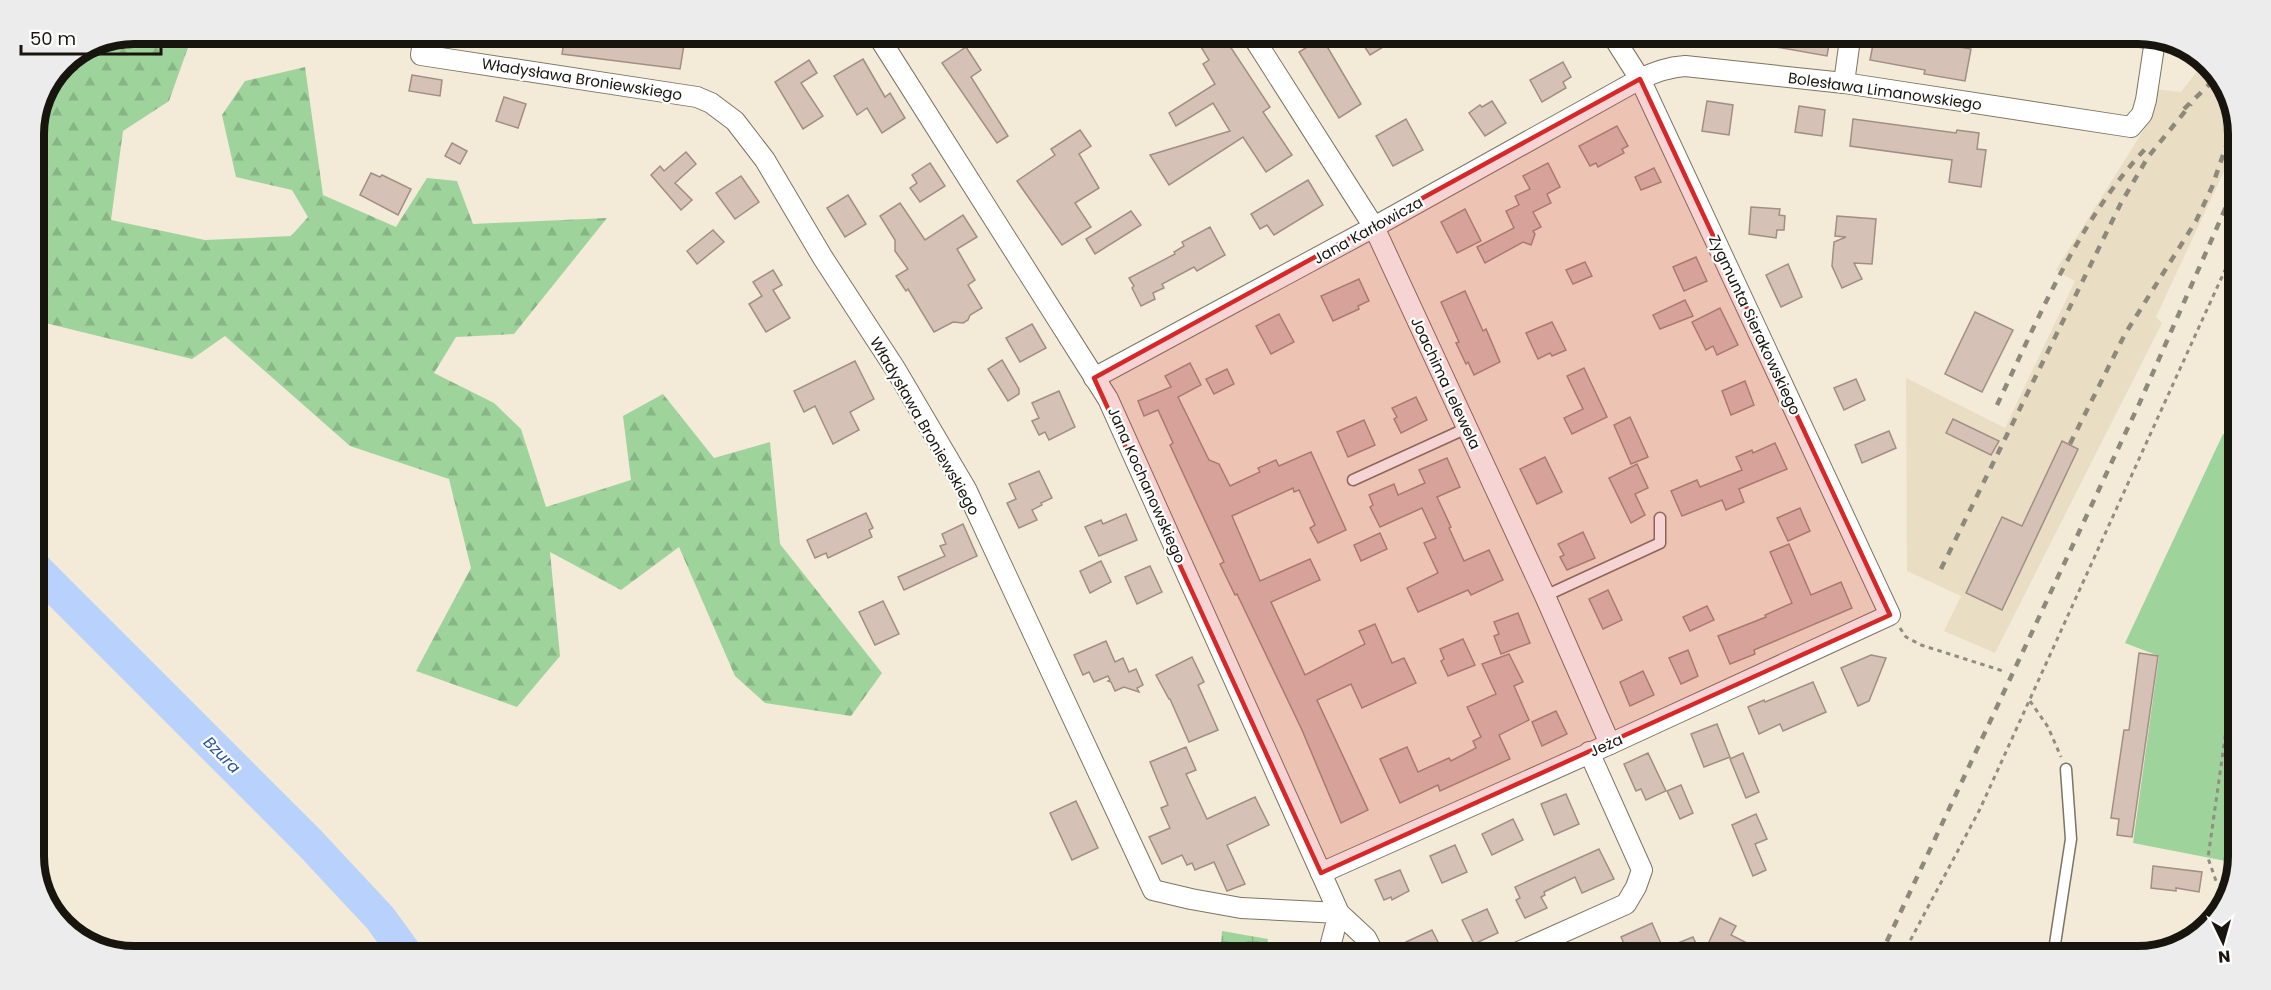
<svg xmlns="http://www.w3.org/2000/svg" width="2271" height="990" viewBox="0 0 2271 990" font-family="Poppins,sans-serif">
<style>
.built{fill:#e9dec4}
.forest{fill:url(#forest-firs)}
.wetland{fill:url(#wetland-marsh)}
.green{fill:#9ed49c}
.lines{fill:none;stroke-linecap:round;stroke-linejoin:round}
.river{stroke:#b9d2fd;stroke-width:33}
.building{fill:#d6c1b7;stroke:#a18e84;stroke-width:1.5}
.service-casing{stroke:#7c7563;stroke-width:13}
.minor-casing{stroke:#7c7563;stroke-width:22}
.path{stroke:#928d7f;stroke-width:3;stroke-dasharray:4.5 4.5;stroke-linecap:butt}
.service{stroke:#fff;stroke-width:10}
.minor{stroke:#fff;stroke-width:20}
.rail{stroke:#8f897b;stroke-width:4.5;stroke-dasharray:8 8;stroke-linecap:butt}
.marked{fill:#d62828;fill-opacity:0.2;stroke:#d62828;stroke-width:4.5;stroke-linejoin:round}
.labels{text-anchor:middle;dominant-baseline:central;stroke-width:4.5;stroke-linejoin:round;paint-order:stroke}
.street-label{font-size:15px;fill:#17150e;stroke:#fff}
.water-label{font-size:16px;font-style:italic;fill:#2752a3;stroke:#fff}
.rim{fill:none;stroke:#17150e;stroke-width:8}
</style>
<defs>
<pattern id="forest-firs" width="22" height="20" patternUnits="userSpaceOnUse" patternTransform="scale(1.5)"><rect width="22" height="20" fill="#9ed49c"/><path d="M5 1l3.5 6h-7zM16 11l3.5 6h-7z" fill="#87b585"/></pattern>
<pattern id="wetland-marsh" width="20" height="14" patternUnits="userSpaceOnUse" patternTransform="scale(1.5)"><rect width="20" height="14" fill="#9ed49c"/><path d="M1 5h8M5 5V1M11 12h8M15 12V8" fill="none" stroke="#87b585"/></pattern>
</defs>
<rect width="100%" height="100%" fill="#f3ead7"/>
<path class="built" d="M2203,63L2221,78L2238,128V141L2156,317L2162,323L1995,653L1944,631L1961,596L1907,571L1906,378L2005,428L2075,281L2056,270L2143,131L2153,89L2181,92Z"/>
<path class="forest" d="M134,33H198L191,39L169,101L123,131L111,220L205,240L291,236L308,217L292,190L236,177L222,115L245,81L305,67L323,195L396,227L427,178L457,181L473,224L607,218L514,334L456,337L434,373L494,403L521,429L546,507L631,480L623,416L663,394L714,458L770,442L780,544L882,673L851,716L765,703L735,676L679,547L621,590L550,552L560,656L517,707L416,671L471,568L449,479L350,446L225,336L192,359L33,320V128L63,62L96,41Z"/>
<path class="wetland" d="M1222,931L1268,939L1265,954H1220Z"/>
<path class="green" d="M2223,434L2235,436L2231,862L2133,843L2159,656L2125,643Z"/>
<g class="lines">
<path class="river" d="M33,566L310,843L380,918L404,951"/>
</g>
<g class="building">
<path d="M565,35H659L685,39L680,69L562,54Z"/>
<path d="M1195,37H1224L1270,107L1263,112L1292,155L1266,172L1243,137L1169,185L1150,155L1230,131L1213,103L1176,126L1169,113L1215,84L1203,64L1209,60Z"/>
<path d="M1322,38L1361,104L1339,118L1299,52Z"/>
<path d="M1359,38H1398L1370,55Z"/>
<path d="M1776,39H1830L1827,56L1776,47Z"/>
<path d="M1874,39L1918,40L1971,49L1965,81L1924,74L1925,70L1870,60Z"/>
<path d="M966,47L981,70L971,77L1008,136L997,143L942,63Z"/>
<path d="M863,59L885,97L890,93L905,118L882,133L867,108L857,115L834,76Z"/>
<path d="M809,60L817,73L801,83L823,116L803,129L775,82Z"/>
<path d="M1563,62L1571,77L1563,82L1566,88L1542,102L1530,80Z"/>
<path d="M412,75L442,80L440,96L409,91Z"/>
<path d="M504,97L526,104L518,128L496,121Z"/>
<path d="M1492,101L1506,123L1485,136L1469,113L1480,105L1482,107Z"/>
<path d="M1707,101L1733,105L1729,135L1702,131Z"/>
<path d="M1799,106L1825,110L1822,136L1795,132Z"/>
<path d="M1406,119L1423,150L1393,166L1376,136Z"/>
<path d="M1853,119L1956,133L1957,130L1979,133L1977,149L1986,150L1981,187L1949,182L1952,160L1850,146Z"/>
<path d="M1617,126L1628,146L1622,149L1624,153L1598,167L1596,163L1590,166L1579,146Z"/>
<path d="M1080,130L1091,146L1079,154L1099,188L1075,203L1091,227L1062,245L1017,181L1055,155L1051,149Z"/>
<path d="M452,143L467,151L460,164L445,156Z"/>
<path d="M686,152L696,164L675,183L692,200L681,210L651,175L660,166L664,171Z"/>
<path d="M930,163L945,186L920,202L910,188L917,183L912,175Z"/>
<path d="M1548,163L1560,187L1547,194L1551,203L1533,212L1541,227L1533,231L1535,234L1531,245L1523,242L1485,263L1477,247L1514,228L1506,211L1519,205L1515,196L1530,189L1523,176Z"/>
<path d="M1654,168L1661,182L1641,190L1635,177Z"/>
<path d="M371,173L380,177L382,175L411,189L398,215L360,195Z"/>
<path d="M741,176L759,202L735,219L716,193Z"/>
<path d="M1308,180L1323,205L1274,235L1267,225L1260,229L1251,214Z"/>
<path d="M848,195L866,224L845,237L827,208Z"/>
<path d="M900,203L925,240L963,215L977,237L957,249L975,280L968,285L982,308L970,315L968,320L963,323L953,322L934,332L908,289L906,291L896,276L908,269L895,251V240L880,216Z"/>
<path d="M1751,207L1780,209L1779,215L1785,216L1784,230H1777L1776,238L1749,234Z"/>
<path d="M1465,209L1481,241L1457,253L1441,222Z"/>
<path d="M1131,211L1141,225L1095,254L1086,239Z"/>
<path d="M1837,216L1876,219L1872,264L1854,263L1862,279L1842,288L1832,266L1834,242L1846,237L1835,236Z"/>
<path d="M1210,227L1225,255L1197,271L1194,267L1162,284L1164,288L1153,293L1155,299L1141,306L1132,288L1134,286L1129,278L1175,254L1174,252L1184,246L1182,242Z"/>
<path d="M713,230L724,242L697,264L687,251Z"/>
<path d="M1696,257L1707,281L1684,291L1673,267Z"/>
<path d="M1585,262L1592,276L1573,284L1566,270Z"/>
<path d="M1788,264L1802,297L1781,307L1766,275Z"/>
<path d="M773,270L782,285L773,290L790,318L766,332L749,304L762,296L753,282Z"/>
<path d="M1359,279L1369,301L1358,306L1359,309L1333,321L1321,296Z"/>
<path d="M1465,291L1483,331L1486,329L1500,362L1474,375L1468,362L1466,364L1456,343L1459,342L1441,302Z"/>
<path d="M1685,300L1693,316L1660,329L1653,315Z"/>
<path d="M1720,308L1738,345L1717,355L1713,346L1706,350L1692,322Z"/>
<path d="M1975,312L2013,330L1982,392L1945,374Z"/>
<path d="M1279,314L1294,342L1271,354L1256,326Z"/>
<path d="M1552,322L1566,350L1552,356L1550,353L1538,359L1526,333Z"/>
<path d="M1032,324L1046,348L1020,362L1006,338Z"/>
<path d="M1002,360L1019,389V394L1008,401L988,369Z"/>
<path d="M855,361L874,399L850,412L859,430L833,444L815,406L804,412L794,391Z"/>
<path d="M1190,363L1201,385L1178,397L1209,460L1219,464L1230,486L1260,472L1258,468L1276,460L1279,466L1311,452L1346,530L1318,543L1310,528L1315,525L1299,490L1294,492L1293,488L1232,516L1260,581L1310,559L1320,580L1271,602L1305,675L1365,644L1359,631L1375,624L1392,663L1404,658L1416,683L1362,708L1351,684L1317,700L1368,810L1341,823L1302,730L1237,594L1235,595L1220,564L1224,562L1170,445L1173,443L1158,410L1144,416L1138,401L1171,387L1165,376Z"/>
<path d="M1584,368L1607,417L1572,434L1564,418L1583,409L1567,376Z"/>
<path d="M1227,369L1234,384L1214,394L1206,379Z"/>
<path d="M1856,379L1865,400L1844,410L1834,388Z"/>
<path d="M1745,381L1754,405L1731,415L1722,391Z"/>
<path d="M1059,391L1075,427L1049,440L1045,432L1039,435L1032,421L1039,418L1032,403Z"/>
<path d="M1416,397L1427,420L1401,433L1394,419L1397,417L1392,408Z"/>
<path d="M1630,417L1648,457L1631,464L1614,425Z"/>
<path d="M1953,419L1999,441L1991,455L1946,433Z"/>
<path d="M1364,420L1375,445L1348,457L1337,432Z"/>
<path d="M1889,431L1896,448L1862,463L1855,445Z"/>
<path d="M2062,441L2078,449L2002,610L1966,593L2002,517L2022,526Z"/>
<path d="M1775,443L1787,469L1739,489L1744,502L1726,510L1722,500L1682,516L1671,491L1697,480L1700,487L1742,470L1736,457L1752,450L1753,453Z"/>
<path d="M1545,457L1562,492L1537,504L1520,469Z"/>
<path d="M1447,458L1460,487L1437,497L1451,527L1449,528L1464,561L1489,550L1503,580L1471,595L1468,590L1418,612L1407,588L1438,573L1424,543L1436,538L1422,508L1380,527L1370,507L1373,505L1369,495L1394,484L1398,495L1425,483L1419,470Z"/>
<path d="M1637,464L1648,488L1635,494L1645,515L1631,523L1609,478Z"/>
<path d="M1039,471L1052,498L1041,503L1042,505L1032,510L1037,520L1019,528L1007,503L1016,499L1009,484Z"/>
<path d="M1800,508L1810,531L1788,541L1777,518Z"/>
<path d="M866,513L873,528L869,530L872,537L828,558L826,553L815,558L807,540Z"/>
<path d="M1126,514L1137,540L1099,556L1085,527L1101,520L1103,524Z"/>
<path d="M963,524L977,556L904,590L898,577L945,556L940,546L946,544L942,534Z"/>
<path d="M1583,532L1595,558L1567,570L1560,557L1564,555L1558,544Z"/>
<path d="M1380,533L1387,549L1361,561L1354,545Z"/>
<path d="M1789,544L1811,595L1841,582L1852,608L1754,650L1755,654L1730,664L1718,636L1766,617L1765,615L1792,603L1770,552Z"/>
<path d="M1101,561L1111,582L1090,593L1080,571Z"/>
<path d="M1150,566L1162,592L1137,604L1125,577Z"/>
<path d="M1608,590L1622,620L1603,629L1589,599Z"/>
<path d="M883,601L899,634L875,645L859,612Z"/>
<path d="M1707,606L1714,620L1690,631L1683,617Z"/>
<path d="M1518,613L1530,643L1501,654L1494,636L1499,634L1494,622Z"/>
<path d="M1463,639L1475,665L1448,676L1441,661L1444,659L1440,649Z"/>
<path d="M1106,641L1115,662L1123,658L1129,672L1136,669L1143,685L1137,688L1139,692L1124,687L1115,691L1111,682L1108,681L1110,680L1108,676L1094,682L1089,672L1083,675L1074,655Z"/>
<path d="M1688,650L1698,676L1681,684L1669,658Z"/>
<path d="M2139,653L2158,656L2132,837L2117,835L2119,819L2111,818L2124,730H2129Z"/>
<path d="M1509,654L1523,682L1514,686L1529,720L1499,735L1510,759L1440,791L1438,785L1400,803L1380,759L1407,747L1418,772L1449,758L1451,761L1476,748L1473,741L1481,737L1467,707L1496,694L1482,664Z"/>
<path d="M1871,655L1886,658L1869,701L1858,706L1841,668Z"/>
<path d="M1192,657L1204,682L1198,685L1218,730L1189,742L1170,699H1169L1156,675Z"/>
<path d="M1643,671L1654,695L1630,706L1620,682Z"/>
<path d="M1813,682L1826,712L1783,731L1780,724L1759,734L1748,707L1764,700L1765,702Z"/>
<path d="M1556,711L1567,734L1542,746L1532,722Z"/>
<path d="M1717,724L1730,757L1704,767L1691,734Z"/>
<path d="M1186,747L1196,770L1186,774L1207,819L1255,797L1269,825L1227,845L1245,884L1227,891L1214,862L1195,870L1192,863L1187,865L1182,855L1162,864L1149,837L1170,828L1161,808L1168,805L1150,762Z"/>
<path d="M1648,753L1666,791L1646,800L1641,789L1636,791L1624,764Z"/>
<path d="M1743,753L1759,792L1746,798L1730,759Z"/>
<path d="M1681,785L1693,813L1680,819L1667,791Z"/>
<path d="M1566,794L1579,824L1554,835L1541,804Z"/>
<path d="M1076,801L1098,848L1072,860L1050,813Z"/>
<path d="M1756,814L1767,839L1755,844L1766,870L1753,876L1732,825Z"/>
<path d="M1513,819L1523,840L1492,855L1482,834Z"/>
<path d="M1455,845L1467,872L1442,883L1430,856Z"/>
<path d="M1599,849L1614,879L1582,893L1575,877L1544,892L1545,895L1541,897L1547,908L1525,918L1516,900L1520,898L1515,887Z"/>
<path d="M2153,866L2202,872L2199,892L2176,888V891L2151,888Z"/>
<path d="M1400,870L1409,891L1392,900L1391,897L1384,900L1375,880Z"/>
<path d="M1487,909L1498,933L1474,944L1462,920Z"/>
<path d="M1720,918L1736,926L1731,935L1751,945L1746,956L1703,955Z"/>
<path d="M1652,923L1666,955H1629L1621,937Z"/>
<path d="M1432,930L1444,954H1411L1406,942Z"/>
<path d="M1693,937L1701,955H1683L1678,943Z"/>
</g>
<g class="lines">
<g class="service-casing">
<g id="service">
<path d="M1353,480L1467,428"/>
<path d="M1545,596L1660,543V518"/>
<path d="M2053,957L2071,839L2066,769"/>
</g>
</g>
<g class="minor-casing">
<g id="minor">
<path d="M424,34L421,55L697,97L711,103L735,121L765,160L823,258L896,370L966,489L1153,890L1191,899L1241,908L1339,913L1328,954"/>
<path d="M878,36L1108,399L1339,913L1366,938L1374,954"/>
<path d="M1253,37L1374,227L1545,596L1610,744"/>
<path d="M1844,83L1850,39"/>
<path d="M1094,378L1374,227L1640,79C1655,72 1668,67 1685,66L1844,83L2131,127L2142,114L2146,100L2155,40"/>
<path d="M1321,873L1610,744L1890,615L1640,79L1614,38"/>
<path d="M1512,955L1626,904L1636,887L1642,870L1589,752"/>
</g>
</g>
<g class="path">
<path d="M1900,628L1906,637L1921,645L2003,671"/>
<path d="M2030,701L2048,727L2061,757"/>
<path d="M2230,892L2216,881L2208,858L2232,688"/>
<path d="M1902,956L1980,809L2199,327L2226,268L2237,257"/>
</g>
<use href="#service" class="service"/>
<use href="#minor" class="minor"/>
<g class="rail">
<path d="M2184,109L2218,76"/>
<path d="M1997,405C2039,317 2079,220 2146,148"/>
<path d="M2070,444L2125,334L2196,221L2212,187L2235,120"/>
<path d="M1941,569L2121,203L2148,157L2191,104"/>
<path d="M1880,956L2140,402L2237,182"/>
</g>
</g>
<path class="marked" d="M1640,79L1890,615L1321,873L1094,378Z"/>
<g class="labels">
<g class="street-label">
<text transform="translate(582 79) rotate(9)">Władysława Broniewskiego</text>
<text transform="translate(1885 91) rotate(8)">Bolesława Limanowskiego</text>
<text transform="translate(1368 230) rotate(-29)">Jana Karłowicza</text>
<text transform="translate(1755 325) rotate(65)">Zygmunta Sierakowskiego</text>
<text transform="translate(1446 383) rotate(65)">Joachima Lelewela</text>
<text transform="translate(925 426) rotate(60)">Władysława Broniewskiego</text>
<text transform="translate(1147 485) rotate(66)">Jana Kochanowskiego</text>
<text transform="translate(1606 745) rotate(-24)">Jeża</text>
</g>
<g class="water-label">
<text transform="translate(222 755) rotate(45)">Bzura</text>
</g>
</g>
<path d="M0 0H2271V990H0ZM134 44H2138A90 90 0 0 1 2228 134V856A90 90 0 0 1 2138 946H134A90 90 0 0 1 44 856V134A90 90 0 0 1 134 44Z" fill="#ececec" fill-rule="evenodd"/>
<path class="rim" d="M134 44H2138A90 90 0 0 1 2228 134V856A90 90 0 0 1 2138 946H134A90 90 0 0 1 44 856V134A90 90 0 0 1 134 44Z"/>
<g transform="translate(2223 942) rotate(175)" stroke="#ffffff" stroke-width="4.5" paint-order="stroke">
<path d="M0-4.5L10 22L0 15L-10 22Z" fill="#17150e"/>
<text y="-9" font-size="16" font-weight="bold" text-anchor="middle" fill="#17150e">N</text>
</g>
<path d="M21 45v9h140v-9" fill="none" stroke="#17150e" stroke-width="3"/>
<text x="30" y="45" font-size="18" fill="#17150e" stroke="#ffffff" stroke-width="4.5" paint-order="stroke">50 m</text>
</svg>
